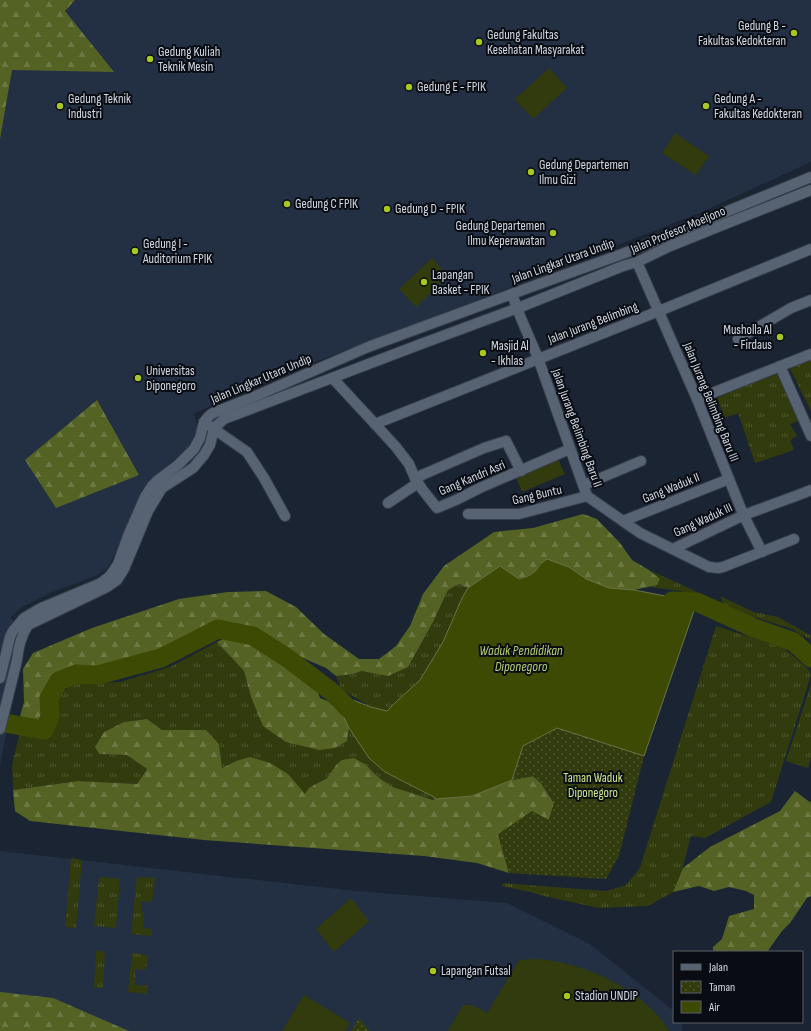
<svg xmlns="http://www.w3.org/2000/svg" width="811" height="1031" viewBox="0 0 811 1031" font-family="'Sofia Sans Condensed',sans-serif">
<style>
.built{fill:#232f42}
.grass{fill:url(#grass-tufts)}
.forest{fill:url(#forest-firs)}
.park{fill:url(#park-dots)}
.garden{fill:#313b0d}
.water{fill:#3c4a04;stroke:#6a7547}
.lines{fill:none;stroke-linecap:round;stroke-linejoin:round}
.river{stroke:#3c4a04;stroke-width:19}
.minor-casing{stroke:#373e4a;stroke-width:12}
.tertiary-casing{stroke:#373e4a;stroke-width:12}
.minor{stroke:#576273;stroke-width:10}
.tertiary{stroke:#576273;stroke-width:10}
.poi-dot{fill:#a6c820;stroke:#090d13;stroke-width:1.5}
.labels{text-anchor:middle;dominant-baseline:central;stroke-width:4;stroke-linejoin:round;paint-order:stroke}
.poi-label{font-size:13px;fill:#d4dae4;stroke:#090d13;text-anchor:start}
.street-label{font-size:13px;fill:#d4dae4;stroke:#090d13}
.park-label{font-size:13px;fill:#cfe88c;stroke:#090d13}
.water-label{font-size:14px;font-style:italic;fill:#b7cf74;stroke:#090d13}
</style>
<defs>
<pattern id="grass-tufts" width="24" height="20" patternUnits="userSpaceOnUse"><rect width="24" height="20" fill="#313b0d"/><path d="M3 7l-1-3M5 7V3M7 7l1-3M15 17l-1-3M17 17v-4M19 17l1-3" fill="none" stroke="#4e5730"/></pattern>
<pattern id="forest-firs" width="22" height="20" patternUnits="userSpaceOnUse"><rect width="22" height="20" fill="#546324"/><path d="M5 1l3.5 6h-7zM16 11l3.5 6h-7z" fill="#6c7944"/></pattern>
<pattern id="park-dots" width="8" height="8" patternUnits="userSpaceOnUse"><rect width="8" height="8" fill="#313b0d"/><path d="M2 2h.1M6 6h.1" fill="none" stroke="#4e5730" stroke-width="1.8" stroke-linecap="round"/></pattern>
</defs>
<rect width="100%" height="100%" fill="#1a2432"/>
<g class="built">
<path d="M0,0H811V162L700,213L591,255L528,281L323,359L227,398L194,414L198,429L193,445L165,467L152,480L141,494L113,558L107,568L98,575L45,595L21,608L10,618L27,627L0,766Z"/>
<path d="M0,851L357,891L507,903L590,944L674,1011V1022H683L682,1031H0Z"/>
</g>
<g class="grass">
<path d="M811,360V411L789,367Z"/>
<path d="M775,372L781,376L799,421L790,424L797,436L790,440L794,450L755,463L738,413L725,418L717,398Z"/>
<path d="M649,570L689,588L711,600L709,604L680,591L650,587L657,585L660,579Z"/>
<path d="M459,584L468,588L462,598L443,642L420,680L397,701L387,711L371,707L341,689L336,676L353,674L362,671L374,673L408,667L433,622L448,590Z"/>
<path d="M720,596L754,612L778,617L810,635L811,640L792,629L725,608Z"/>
<path d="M716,626L784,648L808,669L811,675L771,802L705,838L691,836L682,870L673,892L648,906L599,908L548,897L530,892L502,886L503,883L606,891L626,885L640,868L647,845Z"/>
<path d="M217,642L244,671L251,697L347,741L349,728L369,758L385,772L434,797L435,799L434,800L393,787L379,778L366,765H336L327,778L322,780L305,795L288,774L236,761L222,768L219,744L206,730H162L147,719L124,722L104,732L95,747L99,754L127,755L147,769L137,784L78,781L13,790L12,765L20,732L47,737L56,716V698L75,681L96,683L120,682L170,667Z"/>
<path d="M811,684V758L808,768L786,761Z"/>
<path d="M71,858L82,860L76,928L65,927Z"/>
<path d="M99,877L120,879L116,928L94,926Z"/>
<path d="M137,877L155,878L152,902L142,901L141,912L144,913L143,928L152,929V936L131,934Z"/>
<path d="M101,950L105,954L103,988H94L96,951Z"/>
<path d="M132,953L148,955L146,970L136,969L135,985L148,986L147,994L128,992Z"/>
</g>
<g class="forest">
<path d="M0,0H75L65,11L114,72L12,70L0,139Z"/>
<path d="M97,400L139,475L56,508L25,460Z"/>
<path d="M583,514L597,519L620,543L632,560L649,570L660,579L657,585L634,590L609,588L586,579L569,567L540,564C535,573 529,576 518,579L500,566L468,588L459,584L448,590L433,622L408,667L388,676L362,671L353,674L336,676L326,668L294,654L252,631L216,621L162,651L99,667L77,669L58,676L43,703L41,722L19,720L24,702L23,669L33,653L92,628L179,599L228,592L266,591L296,607L324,634L359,659H379L396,646L410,626L423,594L444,566L494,532L533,528Z"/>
<path d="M225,638L242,639L257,646L287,663L316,687L320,698L339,706L349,728L347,741L335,748L319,750L286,742L263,726L251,697L244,671L217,642Z"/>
<path d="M147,719L162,730H206L219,744L222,768L236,761L250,757L270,763L288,774L305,794L309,788L327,778L336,765L342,760L354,758L366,765L379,778L393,787L433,800L435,799L472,796L512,780L533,776L541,783L554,803L549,820L498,834L509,873L477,863L424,856L204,840L30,821L15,811L13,790L78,781L137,784L147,769L127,755L99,754L95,747L104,732L124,722Z"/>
<path d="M795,791L811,803V896L807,898L790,923L782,931L767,952H713V947L722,939L729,916L754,909V895L746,891L729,887L714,891L699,886L673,892L683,868L710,847L780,811Z"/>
<path d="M0,992L53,998L129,1031H0Z"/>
</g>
<g class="park">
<path d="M557,728L644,756L619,856L606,879L509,873L498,834L532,811L549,820L554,803L541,783L533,776L512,780L523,746Z"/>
<path d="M359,1018L370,1031H351Z"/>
</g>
<g class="garden">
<path d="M549,68L567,88L533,119L515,99Z"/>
<path d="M675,133L709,156L696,175L662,153Z"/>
<path d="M432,258L448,276L416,307L399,289Z"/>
<path d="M558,459L565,474L522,492L516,477Z"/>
<path d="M351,898L369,921L334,952L316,929Z"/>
<path d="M539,959C585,963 645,990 669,1031H448L463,1005H472L487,1013L519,960Z"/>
<path d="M304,995L350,1023L346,1031H282Z"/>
</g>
<path class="water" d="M547,559L569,567L586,579L609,588L634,590L697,602L644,756L557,728L523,746L512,780L472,796L435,799L434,797L385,772L369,758L349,728L332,692L371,707L387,711L397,701L420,680L443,642L462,598L468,588L500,566L519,579C525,577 531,576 536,570C541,564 540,564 547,559Z"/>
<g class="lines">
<g class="river">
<path d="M672,601L697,602L754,628L794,642L811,658"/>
<path d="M0,722L44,730L50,717L49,698L59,681L76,674L98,675L161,658L218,629L253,636L286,657L332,692L350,710"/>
</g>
<g class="minor-casing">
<g id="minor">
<path d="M637,262L697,399L743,514L762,552"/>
<path d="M512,294L520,316L538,358L587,496L640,533L709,567L718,568L723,567L794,539"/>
<path d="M738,339L791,308L811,300"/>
<path d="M780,366L811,436"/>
<path d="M332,378L338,384L375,424L659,311L811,249"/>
<path d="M697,399L811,354"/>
<path d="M204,422L247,452L264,478L285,516"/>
<path d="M375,424L396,447L409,464L415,478L422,489L437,508L456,500L482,487L570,449"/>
<path d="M415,478L484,448L506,441L521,471"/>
<path d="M584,485L641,461"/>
<path d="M388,503L418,483"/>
<path d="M468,514H519L587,496"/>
<path d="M623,521L729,479"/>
<path d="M673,549L744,515L801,494L811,490"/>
</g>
</g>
<g class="tertiary-casing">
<g id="tertiary">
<path d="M0,678L10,637L13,631L24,618L41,608L101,583L110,576L118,564L128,536L145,497L152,486L158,480L178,465L194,449L200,438L204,422L208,417L213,413L251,398L368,347L539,284L633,250L811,177"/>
<path d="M0,729L17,660C18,648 21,636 28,625L107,587L117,580L124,569L148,511L162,488L193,468L204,455L210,445L214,428L224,419L421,344L518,308L623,266L637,262L668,247L730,222L811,190"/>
</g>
</g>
<use href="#minor" class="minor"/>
<use href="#tertiary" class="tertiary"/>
</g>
<g class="poi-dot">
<circle cx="794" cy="33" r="4"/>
<circle cx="479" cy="42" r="4"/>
<circle cx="150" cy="59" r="4"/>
<circle cx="409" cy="87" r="4"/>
<circle cx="60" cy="106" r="4"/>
<circle cx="706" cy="106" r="4"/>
<circle cx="531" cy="172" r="4"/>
<circle cx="287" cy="204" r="4"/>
<circle cx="387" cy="209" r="4"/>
<circle cx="553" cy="233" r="4"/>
<circle cx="135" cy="251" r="4"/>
<circle cx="424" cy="282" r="4"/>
<circle cx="780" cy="337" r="4"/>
<circle cx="483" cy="353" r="4"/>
<circle cx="138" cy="378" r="4"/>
<circle cx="433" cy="971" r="4"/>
<circle cx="567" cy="996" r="4"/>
</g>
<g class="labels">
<g class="poi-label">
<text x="786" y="26" text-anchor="end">Gedung B -<tspan x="786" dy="15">Fakultas Kedokteran</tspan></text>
<text x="487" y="35">Gedung Fakultas<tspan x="487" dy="15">Kesehatan Masyarakat</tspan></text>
<text x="158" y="52">Gedung Kuliah<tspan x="158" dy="15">Teknik Mesin</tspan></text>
<text x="417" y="87">Gedung E - FPIK</text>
<text x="68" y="99">Gedung Teknik<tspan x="68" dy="15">Industri</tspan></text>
<text x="714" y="99">Gedung A -<tspan x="714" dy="15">Fakultas Kedokteran</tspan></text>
<text x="539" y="165">Gedung Departemen<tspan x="539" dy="15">Ilmu Gizi</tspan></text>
<text x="295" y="204">Gedung C FPIK</text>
<text x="395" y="209">Gedung D - FPIK</text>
<text x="545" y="226" text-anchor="end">Gedung Departemen<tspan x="545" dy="15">Ilmu Keperawatan</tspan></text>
<text x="143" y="244">Gedung I -<tspan x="143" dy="15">Auditorium FPIK</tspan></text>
<text x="432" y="275">Lapangan<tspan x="432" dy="15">Basket - FPIK</tspan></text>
<text x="772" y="330" text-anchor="end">Musholla Al<tspan x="772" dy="15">- Firdaus</tspan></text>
<text x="491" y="346">Masjid Al<tspan x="491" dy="15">- Ikhlas</tspan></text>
<text x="146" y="371">Universitas<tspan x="146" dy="15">Diponegoro</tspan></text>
<text x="441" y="971">Lapangan Futsal</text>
<text x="575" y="996">Stadion UNDIP</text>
</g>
<g class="street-label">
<text transform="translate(678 230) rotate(-23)">Jalan Profesor Moeljono</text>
<text transform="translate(563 261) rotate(-20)">Jalan Lingkar Utara Undip</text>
<text transform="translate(593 323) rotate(-21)">Jalan Jurang Belimbing</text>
<text transform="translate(261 379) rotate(-23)">Jalan Lingkar Utara Undip</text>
<text transform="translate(711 402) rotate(68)">Jalan Jurang Belimbing Baru III</text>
<text transform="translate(577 428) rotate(70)">Jalan Jurang Belimbing Baru II</text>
<text transform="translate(472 478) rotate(-23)">Gang Kandri Asri</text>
<text transform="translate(671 488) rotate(-22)">Gang Waduk II</text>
<text transform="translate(537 495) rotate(-13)">Gang Buntu</text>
<text transform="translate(703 520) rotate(-25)">Gang Waduk III</text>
</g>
<g class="park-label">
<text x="593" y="778">Taman Waduk<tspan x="593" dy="15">Diponegoro</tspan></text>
</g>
<g class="water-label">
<text x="521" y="650">Waduk Pendidikan<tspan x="521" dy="16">Diponegoro</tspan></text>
</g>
</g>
<rect x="673" y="951" width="130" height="72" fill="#090d13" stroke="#5a5f67"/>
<rect x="681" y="964" width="20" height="6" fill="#576273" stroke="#5a5f67"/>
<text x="709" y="971" font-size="12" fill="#d4dae4">Jalan</text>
<rect x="681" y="981" width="20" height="12" fill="url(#park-dots)" stroke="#5a5f67"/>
<text x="709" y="991" font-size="12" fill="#d4dae4">Taman</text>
<rect x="681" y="1001" width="20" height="12" fill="#3c4a04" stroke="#5a5f67"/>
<text x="709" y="1011" font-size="12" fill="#d4dae4">Air</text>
</svg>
